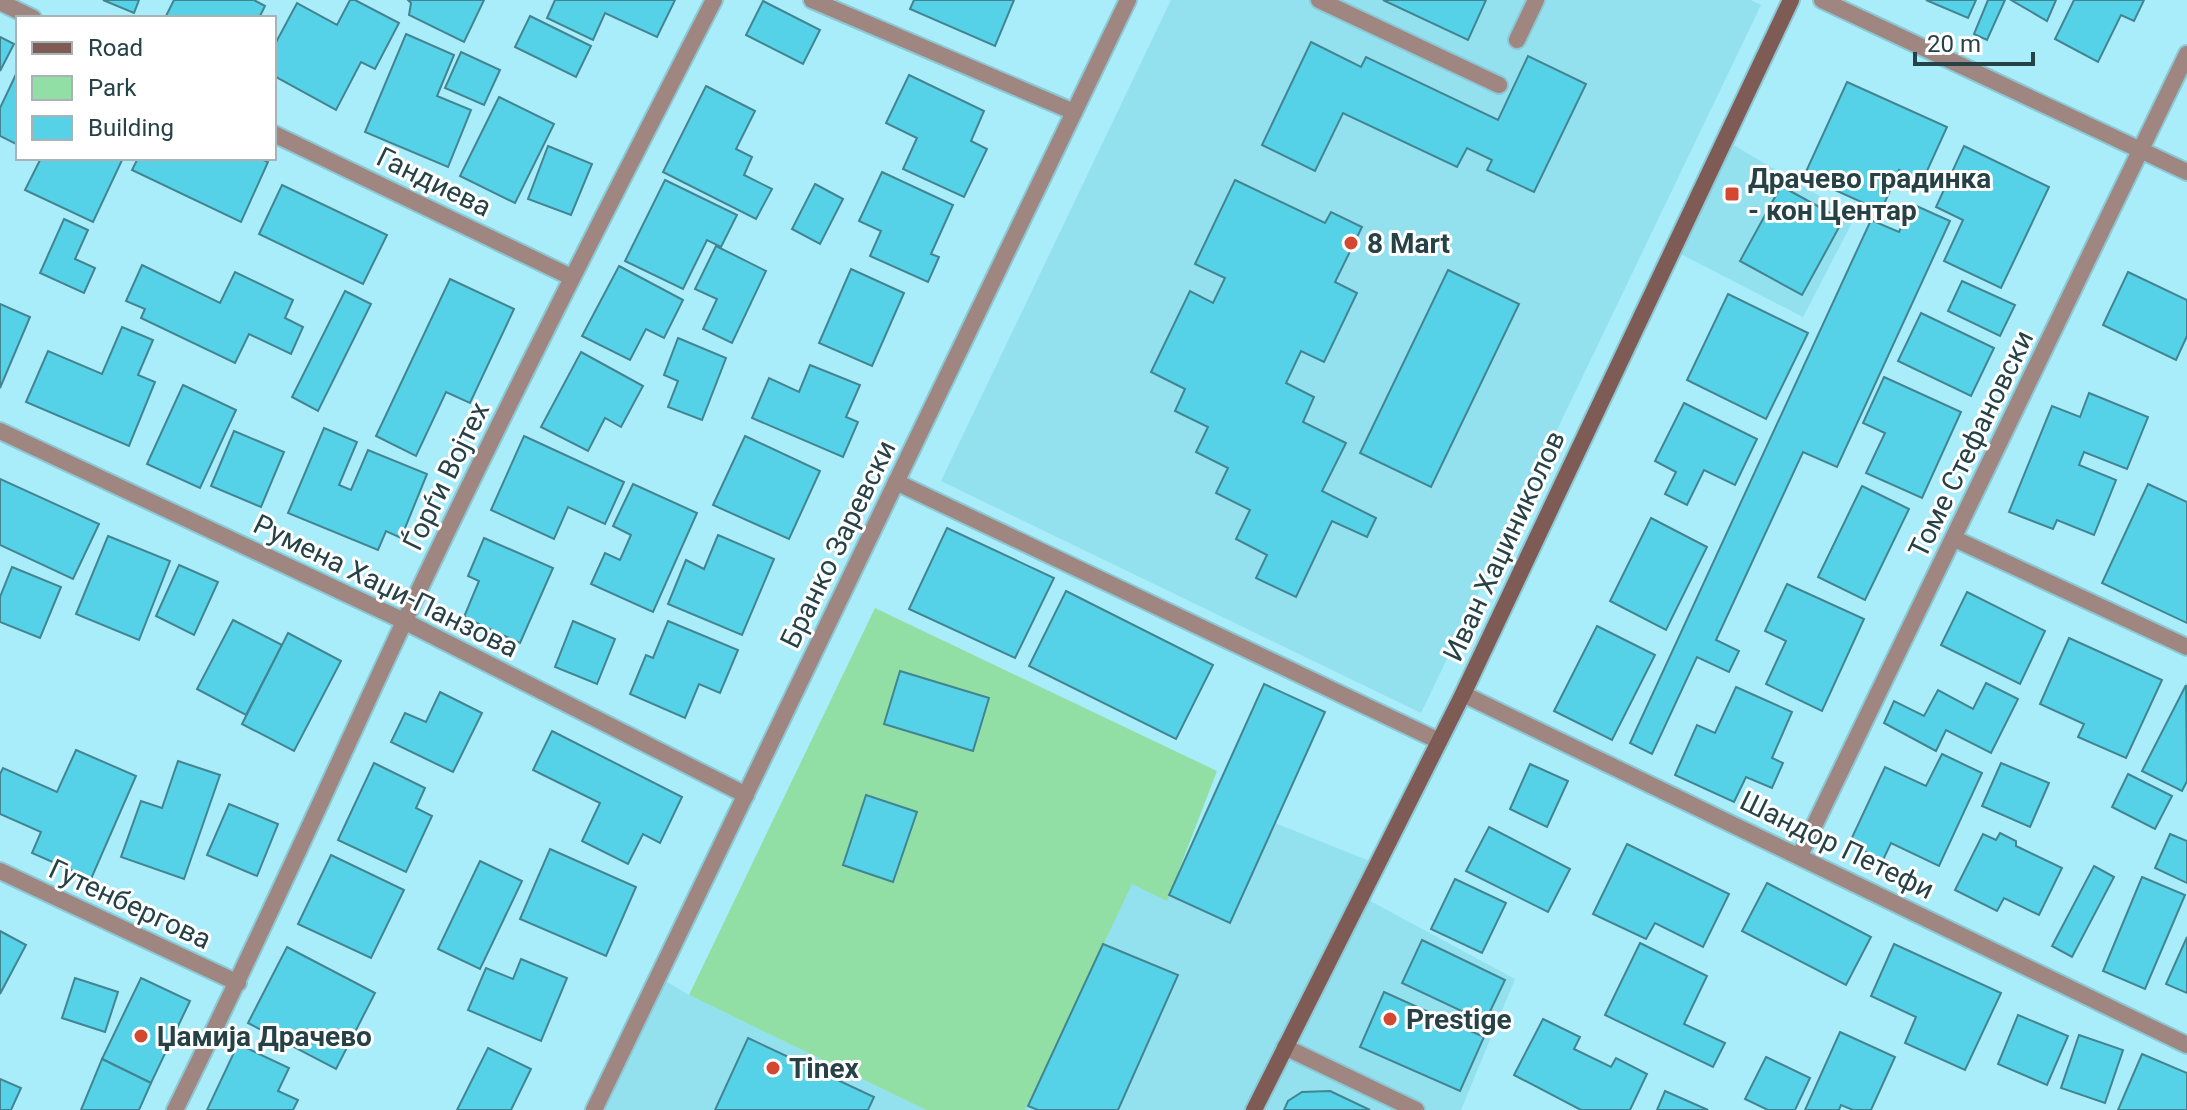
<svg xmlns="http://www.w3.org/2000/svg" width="2187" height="1110" viewBox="0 0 2187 1110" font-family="Roboto,sans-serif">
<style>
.built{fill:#93e0ef}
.green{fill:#92dfa6}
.building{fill:#56d2e8;stroke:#438491;stroke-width:2}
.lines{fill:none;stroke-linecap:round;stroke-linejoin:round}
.lane-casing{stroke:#8cc7d3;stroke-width:20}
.street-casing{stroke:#8cc7d3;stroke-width:20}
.secondary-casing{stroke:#8cc7d3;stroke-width:20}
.lane{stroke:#9f8681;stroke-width:16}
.street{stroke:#9f8681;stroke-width:16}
.secondary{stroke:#7e5c55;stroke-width:16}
.poi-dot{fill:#d44832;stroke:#fff;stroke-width:3}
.labels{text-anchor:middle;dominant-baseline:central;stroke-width:6;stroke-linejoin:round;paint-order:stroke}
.poi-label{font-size:28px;font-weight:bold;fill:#264247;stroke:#fff;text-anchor:start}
.street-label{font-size:28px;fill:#264247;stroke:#fff}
</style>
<rect width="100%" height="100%" fill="#a9ecfa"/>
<g class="built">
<path d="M1171,0H1751L1761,5L1421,713L941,481Z"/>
<path d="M1725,140L1855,217L1803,317L1673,250Z"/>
<path d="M1275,823L1377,864L1361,896L1515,979L1461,1110H1025L1132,883L1169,895Z"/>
<path d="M659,977L689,995L926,1110H594Z"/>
</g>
<path class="green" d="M875,608L1217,771L1167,901L1132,884L1025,1110H926L689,995Z"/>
<g class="building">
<path d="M103,0H139L134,13Z"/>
<path d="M174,0H254L265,6L259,18H165Z"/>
<path d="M350,0H355L399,23L375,69L361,62L336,110L274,76V46L297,3L337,25Z"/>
<path d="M408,0H484L464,42L409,15L411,3Z"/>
<path d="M555,0H675L657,37L605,13L593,40L547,18Z"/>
<path d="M914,0H1014L995,46L910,9Z"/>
<path d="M1383,0H1486L1468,40Z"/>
<path d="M1926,0H1976L1968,18Z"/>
<path d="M1988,0H2005L1987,40L1974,34Z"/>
<path d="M2011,0H2056L2047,21Z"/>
<path d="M2074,0H2144L2134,21L2121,15L2098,62L2055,39Z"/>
<path d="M763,1L820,30L803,64L746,35Z"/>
<path d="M530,16L591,46L576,77L515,47Z"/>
<path d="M406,34L454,55L437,96L471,110L448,167L365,132Z"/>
<path d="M0,37L14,44L0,71Z"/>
<path d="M1311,42L1361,67L1366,57L1498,120L1528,56L1586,84L1534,192L1487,170L1492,160L1467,148L1457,167L1343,113L1315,171L1262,145Z"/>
<path d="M461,52L500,70L484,105L445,88Z"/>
<path d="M18,70V145L0,136V108Z"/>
<path d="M909,75L984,111L971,141L987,149L964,197L903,169L917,138L886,123Z"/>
<path d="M1847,82L1947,127L1922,182L1899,170L1881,211L1804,176Z"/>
<path d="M706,86L755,111L736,149L752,157L744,175L772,189L756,219L663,172Z"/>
<path d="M499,97L554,124L515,203L460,176Z"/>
<path d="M548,146L592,164L571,215L528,199Z"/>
<path d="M1964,146L2049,187L2001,288L1944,261L1963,220L1936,207Z"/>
<path d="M41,158H123L93,222L25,190Z"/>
<path d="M138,158H259L268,162L241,222L132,170Z"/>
<path d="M882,172L953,205L931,254L939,257L928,282L870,256L881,231L859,221Z"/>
<path d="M665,180L737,215L721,247L707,240L683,289L625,261Z"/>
<path d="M1235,180L1325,223L1331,212L1362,227L1335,282L1357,293L1324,362L1301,351L1286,383L1314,397L1303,422L1346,443L1322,491L1376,518L1367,537L1332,521L1296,597L1256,578L1267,555L1236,539L1250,510L1216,493L1228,468L1196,452L1208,427L1175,411L1185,389L1151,372L1190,291L1213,303L1225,278L1195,264Z"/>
<path d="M815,184L843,199L820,244L792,229Z"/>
<path d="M282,185L387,235L363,284L259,234Z"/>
<path d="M1781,186L1843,220L1802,295L1740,261Z"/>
<path d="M1912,204L1950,221L1837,467L1803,452L1716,640L1739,651L1729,672L1697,657L1652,754L1630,743L1871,220L1899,232Z"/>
<path d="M64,219L88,230L75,259L95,268L84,293L40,273Z"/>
<path d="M716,246L766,271L732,343L703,329L717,299L695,289Z"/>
<path d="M142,265L220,303L235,272L293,300L285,318L303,327L291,354L249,334L235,363L141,318L145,309L126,301Z"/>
<path d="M619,266L683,300L664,338L646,329L630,360L582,336Z"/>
<path d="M851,269L904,293L872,366L819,343Z"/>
<path d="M1448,270L1519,304L1431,487L1360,453Z"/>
<path d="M2128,272L2187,300V336L2176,360L2103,325Z"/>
<path d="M450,279L514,309L470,403L446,392L416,456L376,436Z"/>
<path d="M1962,281L2015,305L2000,336L1948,311Z"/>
<path d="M345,291L371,304L318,411L292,397Z"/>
<path d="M1728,294L1808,333L1766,419L1687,380Z"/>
<path d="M0,304L30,317L0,388Z"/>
<path d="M1921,313L1994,348L1971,396L1898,361Z"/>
<path d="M122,327L153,340L138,375L155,382L129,446L26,402L48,351L102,374Z"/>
<path d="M678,338L726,358L702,420L668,407L678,381L664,375Z"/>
<path d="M581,352L643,386L621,427L605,418L588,451L541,427Z"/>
<path d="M810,365L860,385L846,417L858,422L843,457L752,418L769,378L799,392Z"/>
<path d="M1884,377L1961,412L1922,498L1866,473L1885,433L1863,423Z"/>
<path d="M183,385L236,410L200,488L147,464Z"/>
<path d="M2089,393L2148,417L2127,469L2084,452L2079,465L2116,480L2094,535L2057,520L2053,529L2009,512L2052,406L2080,417Z"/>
<path d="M1684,403L1757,439L1735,485L1704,470L1687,505L1665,494L1676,472L1655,461Z"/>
<path d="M324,428L357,442L339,485L351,490L368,450L427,474L401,538L386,531L378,550L288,513Z"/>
<path d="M234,431L284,452L261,507L211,486Z"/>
<path d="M524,436L624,482L605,524L568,507L554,539L491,510Z"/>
<path d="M745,436L820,471L789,539L713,505Z"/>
<path d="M0,479L99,524L73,579L0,545Z"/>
<path d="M633,484L697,513L653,612L591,584L605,553L620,560L631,535L613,526Z"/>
<path d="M2148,484L2187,502V623L2102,583Z"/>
<path d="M1862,486L1909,509L1865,600L1818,577Z"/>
<path d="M1651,518L1707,547L1666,630L1610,601Z"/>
<path d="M947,528L1054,578L1015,658L909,609Z"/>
<path d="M718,535L774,559L742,635L668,604L686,560L704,569Z"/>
<path d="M108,536L170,561L139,640L76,614Z"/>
<path d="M484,538L553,568L520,643L464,617L479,581L468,576Z"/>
<path d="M179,565L218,582L194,635L156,616Z"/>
<path d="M12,567L61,587L40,638L0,622V597Z"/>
<path d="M1787,584L1864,619L1822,711L1766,684L1786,641L1765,631Z"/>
<path d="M1066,591L1213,665L1176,739L1029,666Z"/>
<path d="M1967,592L2045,631L2020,684L1941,645Z"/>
<path d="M233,620L282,645L246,715L197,689Z"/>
<path d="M573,621L615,639L597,684L555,667Z"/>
<path d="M668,621L738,650L720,693L699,684L685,718L630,694L646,655L653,658Z"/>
<path d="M1597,626L1655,655L1612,740L1554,711Z"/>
<path d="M288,633L341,661L294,751L242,724Z"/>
<path d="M2069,638L2162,680L2126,758L2078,737L2084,724L2040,704Z"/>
<path d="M900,671L989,698L973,751L884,724Z"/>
<path d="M1986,683L2018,699L1991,753L1946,730L1936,751L1884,723L1894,701L1924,716L1938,690L1973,709Z"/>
<path d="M1264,684L1325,712L1230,923L1169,895Z"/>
<path d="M2186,685L2187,781L2182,791L2142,771Z"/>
<path d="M1736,687L1792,712L1772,758L1783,763L1772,788L1746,777L1734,802L1675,775L1697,725L1715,733Z"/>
<path d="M440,692L482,713L453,772L391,742L405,713L426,722Z"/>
<path d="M552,731L682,797L660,843L643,834L628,864L582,841L600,803L533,770Z"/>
<path d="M76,750L136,776L91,879L32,853L41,832L0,814V774L3,768L57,792Z"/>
<path d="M1942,754L1982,773L1939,866L1891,843L1883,860L1849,844L1885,767L1926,786Z"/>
<path d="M178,761L220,775L184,879L121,857L141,801L162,808Z"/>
<path d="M374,763L425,788L416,808L432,816L406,872L338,840Z"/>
<path d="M2001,763L2049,783L2030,827L1982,806Z"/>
<path d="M1530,764L1568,781L1547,827L1510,809Z"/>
<path d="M2128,774L2172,796L2155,829L2112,807Z"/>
<path d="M866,795L917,812L893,882L843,865Z"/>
<path d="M229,804L278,824L257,876L207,855Z"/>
<path d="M1489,827L1570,869L1548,912L1466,871Z"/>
<path d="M2000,833L2016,841V846L2062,868L2039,915L2004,898L1997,911L1955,890L1983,834L1996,840Z"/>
<path d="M2170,834L2187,841V883L2155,868Z"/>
<path d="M1627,844L1729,894L1703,947L1655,923L1646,939L1593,914Z"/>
<path d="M550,849L636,887L606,956L520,919Z"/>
<path d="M331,855L404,890L371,958L298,924Z"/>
<path d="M480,861L522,881L480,969L438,949Z"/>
<path d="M2094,866L2114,877L2072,957L2052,946Z"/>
<path d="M2142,877L2185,895L2145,989L2103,971Z"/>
<path d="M1455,879L1506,903L1482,953L1431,929Z"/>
<path d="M1767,883L1871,937L1846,985L1742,931Z"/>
<path d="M0,931L26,945L0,994Z"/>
<path d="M2187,937V993L2166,984Z"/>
<path d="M1422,940L1505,980L1485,1022L1402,983Z"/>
<path d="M1640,943L1707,976L1684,1024L1725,1043L1713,1067L1605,1015Z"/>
<path d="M1103,944L1178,975L1118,1110H1038L1028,1106Z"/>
<path d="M1894,944L2001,993L1965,1070L1905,1043L1916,1017L1871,996Z"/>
<path d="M287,947L375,993L336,1069L248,1023Z"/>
<path d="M521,959L567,978L541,1041L468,1010L486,968L513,979Z"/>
<path d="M75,978L118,992L105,1032L62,1018Z"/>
<path d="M141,978L190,1001L151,1083L102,1059Z"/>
<path d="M1384,992L1484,1037L1460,1091L1360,1047Z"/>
<path d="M2018,1015L2068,1036L2047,1085L1998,1064Z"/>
<path d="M1543,1019L1580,1037L1574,1049L1611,1067L1616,1058L1647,1074L1630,1110H1581L1514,1075Z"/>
<path d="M1840,1032L1895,1057L1871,1110H1853L1841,1105L1839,1110H1805Z"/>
<path d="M2079,1035L2123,1050L2105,1103L2061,1088Z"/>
<path d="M748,1038L874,1097L868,1110H715Z"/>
<path d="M238,1044L289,1068L278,1091L298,1100L293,1110H207Z"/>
<path d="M488,1048L531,1069L511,1110H457Z"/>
<path d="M2142,1054L2187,1073V1110H2118Z"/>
<path d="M1766,1057L1810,1078L1795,1110H1768L1745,1099Z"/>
<path d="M102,1059L151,1083L139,1110H81Z"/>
<path d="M0,1079L21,1088L11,1110H0Z"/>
<path d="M1330,1091L1370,1110H1284L1288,1101L1302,1092Z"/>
<path d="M1665,1091L1708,1110H1657Z"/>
</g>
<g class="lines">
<g class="lane-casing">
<g id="lane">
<path d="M812,0L1074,112"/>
<path d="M1319,0L1499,85"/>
<path d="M0,2L33,18"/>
<path d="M1517,40L1536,0"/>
<path d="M274,134L571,277"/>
<path d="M1955,539L2187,647"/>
<path d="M1463,694L2187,1045"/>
<path d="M1800,855L2187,54"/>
<path d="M0,871L238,983"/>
<path d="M175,1110C255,949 328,785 404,622C503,412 608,206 714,0"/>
</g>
</g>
<g class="street-casing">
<g id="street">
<path d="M1822,0L2187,172"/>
<path d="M0,431L404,621L746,795"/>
<path d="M896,482L1439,741"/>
<path d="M1285,1047L1416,1110"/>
<path d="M594,1110L1128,0"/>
</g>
</g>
<g class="secondary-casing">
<path id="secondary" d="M1254,1110L1463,694L1791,0"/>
</g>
<use href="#lane" class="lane"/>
<use href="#street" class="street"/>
<use href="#secondary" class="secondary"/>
</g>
<g class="poi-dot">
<rect x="1724" y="186" width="16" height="16" rx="4"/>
<circle cx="1351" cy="243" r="8"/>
<circle cx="1390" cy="1019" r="8"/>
<circle cx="141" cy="1036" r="8"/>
<circle cx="773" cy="1068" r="8"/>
</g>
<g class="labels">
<g class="poi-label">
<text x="1748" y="178">Драчево градинка<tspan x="1748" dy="32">- кон Центар</tspan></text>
<text x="1367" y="243">8 Mart</text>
<text x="1406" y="1019">Prestige</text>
<text x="157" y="1036">Џамија Драчево</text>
<text x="789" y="1068">Tinex</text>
</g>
<g class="street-label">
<text transform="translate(434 182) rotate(26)">Гандиева</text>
<text transform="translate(1971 444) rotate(-64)">Томе Стефановски</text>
<text transform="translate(446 476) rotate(-64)">Ѓорѓи Војтех</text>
<text transform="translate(838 544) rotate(-64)">Бранко Заревски</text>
<text transform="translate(1504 546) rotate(-65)">Иван Хаџиниколов</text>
<text transform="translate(386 586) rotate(26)">Румена Хаџи-Панзова</text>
<text transform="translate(1837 845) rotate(26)">Шандор Петефи</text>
<text transform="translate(130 904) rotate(25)">Гутенбергова</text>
</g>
</g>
<rect x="16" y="16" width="260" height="144" fill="#ffffff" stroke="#a8b3b5" stroke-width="2"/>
<rect x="32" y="42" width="40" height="12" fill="#7e5c55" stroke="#a8b3b5" stroke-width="2"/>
<text x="88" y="56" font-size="24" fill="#264247">Road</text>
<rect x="32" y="76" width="40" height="24" fill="#92dfa6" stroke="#a8b3b5" stroke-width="2"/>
<text x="88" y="96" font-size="24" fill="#264247">Park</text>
<rect x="32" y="116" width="40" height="24" fill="#56d2e8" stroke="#a8b3b5" stroke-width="2"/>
<text x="88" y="136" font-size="24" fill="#264247">Building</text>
<path d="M1915 52v12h118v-12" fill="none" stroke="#264247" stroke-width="4"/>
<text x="1927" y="52" font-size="24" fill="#264247" stroke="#ffffff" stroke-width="6" paint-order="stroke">20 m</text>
</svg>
